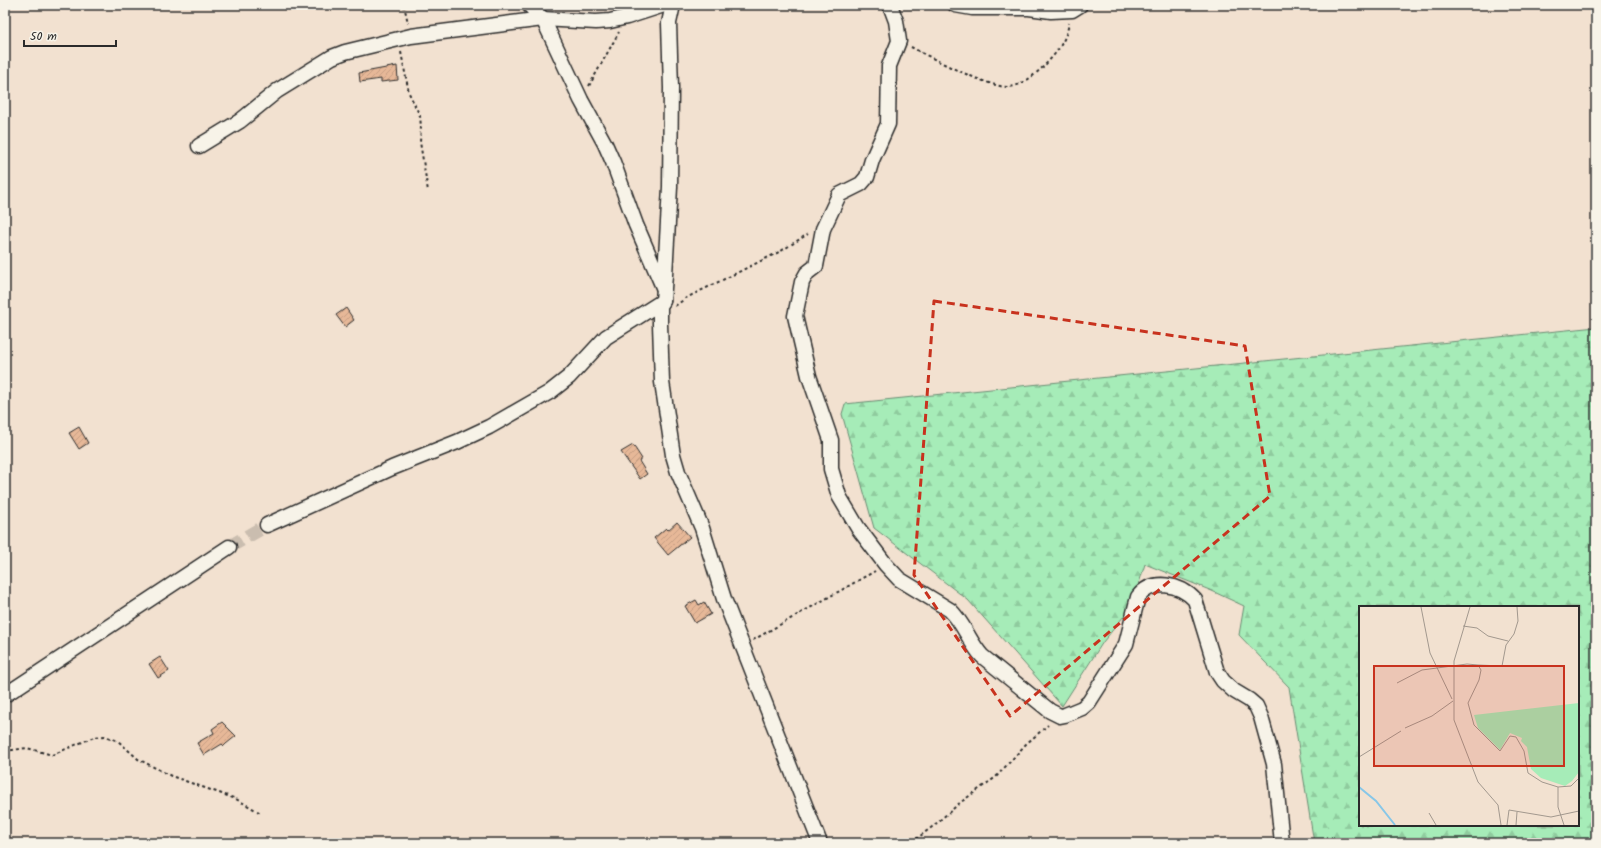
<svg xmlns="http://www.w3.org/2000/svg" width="1601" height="848" viewBox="0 0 1601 848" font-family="Kalam,sans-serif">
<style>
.forest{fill:url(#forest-firs);stroke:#688c72;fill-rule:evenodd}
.building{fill:url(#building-hatch);stroke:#2b2b2b}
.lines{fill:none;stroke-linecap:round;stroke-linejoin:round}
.minor-tunnel{stroke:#cabdaf;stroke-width:14;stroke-dasharray:14 7;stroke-linecap:butt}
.minor-casing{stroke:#2b2b2b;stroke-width:17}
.path{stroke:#2b2b2b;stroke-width:2;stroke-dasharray:3 3;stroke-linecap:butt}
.minor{stroke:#f7f3e8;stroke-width:14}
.marked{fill:none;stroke:#c8321e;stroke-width:3;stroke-dasharray:8 5;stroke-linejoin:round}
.inset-river{fill:none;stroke:#88c7e8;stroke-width:2}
.inset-road{fill:none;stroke:#a2988e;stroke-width:1}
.view{fill:#c8321e;fill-opacity:0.15;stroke:#c8321e;stroke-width:2}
.inset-edge{fill:none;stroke:#2b2b2b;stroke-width:2}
</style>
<defs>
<pattern id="forest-firs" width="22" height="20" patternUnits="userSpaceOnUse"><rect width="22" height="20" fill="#a6ecb8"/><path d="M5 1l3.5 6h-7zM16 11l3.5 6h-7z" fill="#8fcb9e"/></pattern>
<pattern id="building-hatch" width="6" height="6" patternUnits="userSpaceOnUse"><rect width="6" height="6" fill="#e7b898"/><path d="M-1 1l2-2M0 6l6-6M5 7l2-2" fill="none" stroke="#c69e83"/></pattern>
</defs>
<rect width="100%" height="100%" fill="#f2e1d0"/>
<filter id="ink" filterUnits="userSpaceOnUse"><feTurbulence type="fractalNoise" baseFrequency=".025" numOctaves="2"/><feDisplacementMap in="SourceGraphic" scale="8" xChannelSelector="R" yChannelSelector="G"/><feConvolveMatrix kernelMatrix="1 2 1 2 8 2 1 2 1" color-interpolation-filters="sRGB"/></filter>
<g filter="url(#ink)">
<path class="forest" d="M1596,327V843H1314L1289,687L1239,635L1244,606L1212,591L1145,564L1132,606L1103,642L1062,706L968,600L874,528L842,414L845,404ZM1360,607H1578V825H1360Z"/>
<g class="building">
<path d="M397,66L398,80L381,82V79L360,82L359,73Z"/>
<path d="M346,308L354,320L345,327L336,315Z"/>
<path d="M79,427L88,443L79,449L69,433Z"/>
<path d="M633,445L642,459L639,461L647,474L640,479L621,452Z"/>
<path d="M677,522L690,537L668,555L654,538L666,528L668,530Z"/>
<path d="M696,600L699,605L704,602L711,614L695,623L685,606Z"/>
<path d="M160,657L169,671L158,678L149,664Z"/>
<path d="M222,722L236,736L226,744L224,746L222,744L204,755L197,743L214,733L212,729Z"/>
</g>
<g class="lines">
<path class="minor-tunnel" d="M229,547L267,525"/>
<g class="minor-casing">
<g id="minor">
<path d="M529,5L543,19L581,100L605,144L613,162L636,225L663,287"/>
<path d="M673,5L669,23L671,88L670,187L665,275L663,301L660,306V324L662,382L673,455L678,472L702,528L724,599L820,843"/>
<path d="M890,5L896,21L899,41L889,66L888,124L872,160L867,177L861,184L839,195L823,229L816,266L807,273L802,282L795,316L809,376L831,440V469L839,496L858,528L886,565L899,579L950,610C964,623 969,642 982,656L1050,711L1060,716L1065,715L1082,708L1089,702L1126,644L1138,597C1152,578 1180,584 1195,600L1217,672L1223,681L1234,691L1249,700L1256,706L1261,717L1274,764L1282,843"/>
<path d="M955,5L972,8H1029L1051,11L1072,10L1080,5"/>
<path d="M199,146L240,121L277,91L332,57L345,52L411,36L543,19L596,22L610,21L627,17L664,5"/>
<path d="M267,525L392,468L457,442L489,427L550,392L569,377L606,337L663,301"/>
<path d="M5,695L229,547"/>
</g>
</g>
<g class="path">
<path d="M404,5L408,23"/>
<path d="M911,47C929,57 988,87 1007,87C1021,87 1033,76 1043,67C1056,54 1066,41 1069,23"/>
<path d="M401,52L409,93L420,116L421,127L420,142L428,191"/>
<path d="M589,86L619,32"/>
<path d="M675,306L686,298L781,251L808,234"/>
<path d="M753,640L875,571"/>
<path d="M5,751L27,748L52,755L94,737L105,736L118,741L138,759L171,776L236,799L261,813"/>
<path d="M911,843L932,827L961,802L996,777L1026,744L1048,725"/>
</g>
<use href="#minor" class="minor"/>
</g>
</g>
<path class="marked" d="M934,301L1245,346L1270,496L1010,716L914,575Z"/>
<g transform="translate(1359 606)">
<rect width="220" height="220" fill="#f2e1d0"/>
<path d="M220,97V166L213,175L206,180L182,172L172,163L168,141L162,135L163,132L151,127L141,144L119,122L115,109Z" fill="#a6ecb8"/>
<path class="inset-river" d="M0,181L17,195L36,219"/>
<path class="inset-road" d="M62,1L71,47L93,93M111,1L95,55V114L119,176L139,199L142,219M104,20L118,22L129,30L149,35M119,59L143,60L147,39L155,28L159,15L158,1M38,77L63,64L108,58L119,59L122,64L120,74L109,97L115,119L141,145L151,130L157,131L165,145L169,167L183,176L199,181V201L205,219M46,122L73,110L94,95M0,151L42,125M199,181L212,180L220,172M70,207L77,219M148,219L150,204L192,211L220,205M157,219L158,206"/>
<path class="view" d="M15,60H205V160H15Z"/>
<rect width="220" height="220" class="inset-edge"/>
</g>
<rect width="1601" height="848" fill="none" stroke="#f7f3e8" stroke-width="20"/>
<rect x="10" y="10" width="1581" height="828" fill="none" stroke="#2b2b2b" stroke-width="1.5" filter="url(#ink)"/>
<path d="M24 40v6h92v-6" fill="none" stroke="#2b2b2b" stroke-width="2"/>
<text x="30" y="40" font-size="12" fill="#2b2b2b" stroke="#f7f3e8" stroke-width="3" paint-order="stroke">50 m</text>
</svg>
